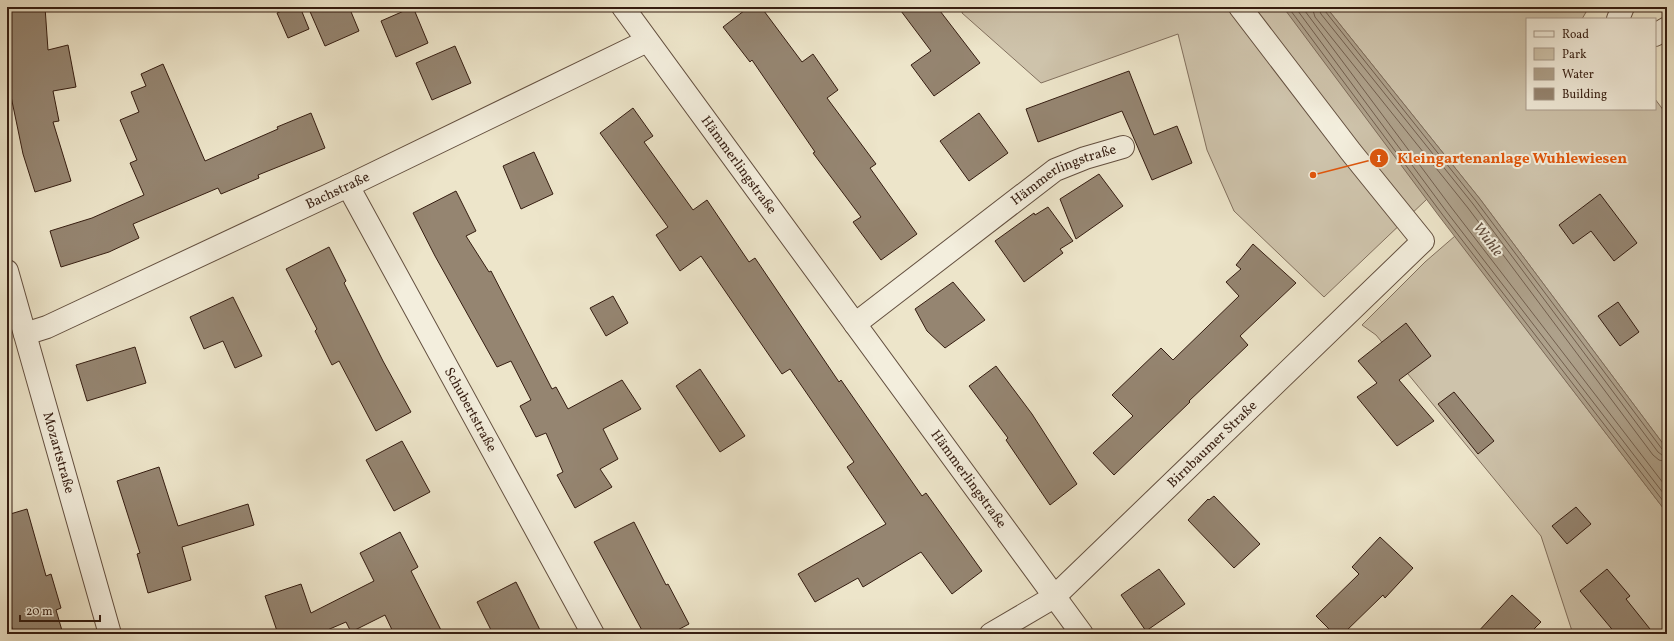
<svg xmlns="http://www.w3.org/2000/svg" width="1674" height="641" viewBox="0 0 1674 641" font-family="Vollkorn,serif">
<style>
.green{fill:#cec3ab;stroke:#82705e}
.water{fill:#aea18b;stroke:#7e6c5a}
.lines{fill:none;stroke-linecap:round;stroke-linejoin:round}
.shore{stroke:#725f4e;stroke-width:1}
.building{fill:#958571;stroke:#351d11}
.minor-casing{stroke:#634f3f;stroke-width:24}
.minor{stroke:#f3eedd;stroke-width:22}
.labels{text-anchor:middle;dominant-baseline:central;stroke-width:4;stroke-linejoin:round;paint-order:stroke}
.street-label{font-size:14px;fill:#351d11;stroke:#f3eedd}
.water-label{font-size:15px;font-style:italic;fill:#5f4b3c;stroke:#f3eedd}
.leader{fill:none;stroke:#df560c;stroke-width:1.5}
.callout-dot{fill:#df560c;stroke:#f3eedd;stroke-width:1.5}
.mark-label{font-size:12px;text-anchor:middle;font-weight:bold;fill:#fff}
.callout-label{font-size:15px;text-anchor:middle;font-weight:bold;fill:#df560c;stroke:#f3eedd;stroke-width:4;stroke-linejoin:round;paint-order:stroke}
</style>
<rect width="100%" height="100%" fill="#ede5ca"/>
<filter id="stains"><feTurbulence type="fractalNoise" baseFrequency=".005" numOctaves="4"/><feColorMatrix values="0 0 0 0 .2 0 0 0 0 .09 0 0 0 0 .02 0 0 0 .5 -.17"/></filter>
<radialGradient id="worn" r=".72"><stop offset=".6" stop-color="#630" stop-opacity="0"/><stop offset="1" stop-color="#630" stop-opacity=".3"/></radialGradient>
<g class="green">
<path d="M963,7H1284L1427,199L1324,297L1234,211L1207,150L1178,34L1041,83L962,13Z"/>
<path d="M1326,7H1589L1582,19H1527V109H1655V99L1667,115V449L1480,199Z"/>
<path d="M1455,236L1667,513V634H1573L1541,536L1376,335L1362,325L1425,262Z"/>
</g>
<path class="water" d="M1283,7H1326L1480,199L1667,449V513L1439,216Z"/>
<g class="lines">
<g class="shore">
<path d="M1288,7L1442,214L1667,506"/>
<path d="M1295,7L1446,211L1667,498"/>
<path d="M1302,7L1451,207L1667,488"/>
<path d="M1312,7L1315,17L1468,208L1653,455L1659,460L1667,462"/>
<path d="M1318,7L1321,14L1473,204L1658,452L1662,455L1667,456"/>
<path d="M1324,7L1325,11L1476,201L1662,449L1667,451"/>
</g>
</g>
<g class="building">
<path d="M7,7H45L48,50L68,45L76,87L53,91L59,121L53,122L71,181L35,192L23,154L7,77Z"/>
<path d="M291,7H300L309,29L288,38L277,13Z"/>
<path d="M308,7H349L359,31L325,46Z"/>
<path d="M413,7L428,43L396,57L381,21Z"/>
<path d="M749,7H761L802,62L813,54L838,90L827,98L876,164L870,168L917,234L881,260L853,222L861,217L813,153L815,152L752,60L750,62L723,27Z"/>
<path d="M898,7H937L980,63L934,96L911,65L931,51Z"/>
<path d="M455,46L471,83L432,100L416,63Z"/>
<path d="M163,64L205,161L278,129L277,127L311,113L325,148L258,175L259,178L221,194L218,188L133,224L139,238L109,252L61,267L50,231L92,218L144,195L130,163L137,160L120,120L139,112L131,92L146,86L141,74Z"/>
<path d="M1129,71L1154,135L1177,126L1192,163L1152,180L1122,111L1038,142L1026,109Z"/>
<path d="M633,108L653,136L644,142L693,210L707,200L749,262L755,258L839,382L841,380L922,496L926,493L982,571L952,594L921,552L863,587L858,578L815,602L798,574L886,524L847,467L854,462L790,369L782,374L701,256L680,271L656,235L668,227L600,133Z"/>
<path d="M979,113L1008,153L969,181L940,141Z"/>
<path d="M534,152L553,194L521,209L503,166Z"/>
<path d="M1099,174L1123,206L1076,239L1060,199Z"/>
<path d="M456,191L476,231L466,236L489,272L491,271L552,389L556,387L568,409L622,380L641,409L603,429L618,459L600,469L612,487L575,508L557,475L563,472L546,433L536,437L520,406L531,400L511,361L497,367L435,256L413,213Z"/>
<path d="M1600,194L1637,243L1614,261L1591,231L1573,244L1559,225Z"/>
<path d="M1048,207L1073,241L1060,249L1063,253L1024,282L995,241L1034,213L1035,215Z"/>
<path d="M1253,244L1296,283L1240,336L1248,345L1189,401L1190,402L1114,475L1093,453L1133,416L1112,395L1161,348L1173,360L1239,296L1226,282L1241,269L1236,265Z"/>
<path d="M329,247L346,281L344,283L383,361L411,412L376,431L339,361L332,365L315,331L317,329L286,269Z"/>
<path d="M953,282L985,320L945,348L927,331L915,309Z"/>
<path d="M613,296L628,323L606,336L590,308Z"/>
<path d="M233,297L262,356L235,368L223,341L204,349L190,317Z"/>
<path d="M1618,302L1639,332L1620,346L1598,316Z"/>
<path d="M1406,323L1431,356L1399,380L1434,421L1397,446L1357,397L1377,383L1358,361Z"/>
<path d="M135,347L146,383L87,401L76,365Z"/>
<path d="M996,366L1032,414L1077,484L1050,505L1006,440L1008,438L969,386Z"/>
<path d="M700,369L745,436L720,452L676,386Z"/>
<path d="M1454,392L1494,441L1478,454L1438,404Z"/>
<path d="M402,441L430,492L394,511L366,460Z"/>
<path d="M159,467L178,526L248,504L254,525L182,547L191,580L148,593L137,554L140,553L117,481Z"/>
<path d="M1214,496L1260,544L1234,568L1188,520L1208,499L1209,500Z"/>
<path d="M1576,507L1591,524L1567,544L1552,526Z"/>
<path d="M27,509L46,576L51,574L61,608L56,610L63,634H14L7,612V515Z"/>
<path d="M634,522L666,585L668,584L689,624L670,634H644L594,542Z"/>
<path d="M400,532L418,567L411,571L443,634H394L385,615L351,632L346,622L318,634H270L277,631L265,596L301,584L311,613L374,581L360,553Z"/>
<path d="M1380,537L1413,568L1385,598L1383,595L1343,634H1334L1316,616L1359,574L1352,567Z"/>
<path d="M1159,569L1185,604L1146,631L1121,595Z"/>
<path d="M1607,569L1630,596L1626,599L1654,634H1616L1580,591Z"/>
<path d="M516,582L542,634H493L477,602Z"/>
<path d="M1512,595L1541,622L1529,634H1476Z"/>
</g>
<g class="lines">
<g class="minor-casing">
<g id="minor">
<path id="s1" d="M623,7L1082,634"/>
<path d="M1618,19L1623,7"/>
<path d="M1655,35L1667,28"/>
<path id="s2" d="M348,186L593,634"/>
<path id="s3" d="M7,271L110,634"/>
<path id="s4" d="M855,324L1055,170L1085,158L1123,147"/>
<path id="s5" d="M25,334L47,327L348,186L647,41"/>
<path id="s6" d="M991,634L1054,597L1423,241L1351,152L1240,7"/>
</g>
</g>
<use href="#minor" class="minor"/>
</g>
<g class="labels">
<g class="street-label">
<text stroke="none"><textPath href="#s1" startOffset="196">Hämmerlingstraße</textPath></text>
<text stroke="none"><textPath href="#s4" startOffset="258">Hämmerlingstraße</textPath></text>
<text stroke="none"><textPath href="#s5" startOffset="344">Bachstraße</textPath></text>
<text stroke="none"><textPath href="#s2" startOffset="255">Schubertstraße</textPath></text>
<text stroke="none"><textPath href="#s6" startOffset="293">Birnbaumer Straße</textPath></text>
<text stroke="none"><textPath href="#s3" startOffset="189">Mozartstraße</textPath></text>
<text stroke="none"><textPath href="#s1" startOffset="585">Hämmerlingstraße</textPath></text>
</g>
<g class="water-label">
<text transform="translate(1487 240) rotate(52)">Wuhle</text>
</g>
</g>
<path class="leader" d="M1313 175L1379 158"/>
<g class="callout-dot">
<circle cx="1313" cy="175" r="4"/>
<circle cx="1379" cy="158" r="10"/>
</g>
<g class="mark-label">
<text x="1379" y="162">1</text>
</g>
<g class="callout-label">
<text x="1512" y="163">Kleingartenanlage Wuhlewiesen</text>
</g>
<rect width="1674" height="641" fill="none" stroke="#ede5ca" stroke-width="24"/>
<rect x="8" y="8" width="1658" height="625" fill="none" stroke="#351d11" stroke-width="2"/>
<rect x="12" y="12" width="1650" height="617" fill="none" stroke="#351d11"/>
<rect x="1526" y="18" width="130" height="92" fill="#f3eedd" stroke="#a79a8b"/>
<rect x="1534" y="31" width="20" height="6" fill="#f3eedd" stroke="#a79a8b"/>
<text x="1562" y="38" font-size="12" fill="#351d11">Road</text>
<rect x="1534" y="48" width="20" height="12" fill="#cec3ab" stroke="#a79a8b"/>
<text x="1562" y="58" font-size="12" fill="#351d11">Park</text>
<rect x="1534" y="68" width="20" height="12" fill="#aea18b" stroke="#a79a8b"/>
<text x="1562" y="78" font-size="12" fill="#351d11">Water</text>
<rect x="1534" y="88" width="20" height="12" fill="#958571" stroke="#a79a8b"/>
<text x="1562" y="98" font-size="12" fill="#351d11">Building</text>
<path d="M20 615v6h80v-6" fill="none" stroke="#351d11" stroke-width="2"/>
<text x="26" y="615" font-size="12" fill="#351d11" stroke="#f3eedd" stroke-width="3" paint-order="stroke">20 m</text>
<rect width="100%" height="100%" filter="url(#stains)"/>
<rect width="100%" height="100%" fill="url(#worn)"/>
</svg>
